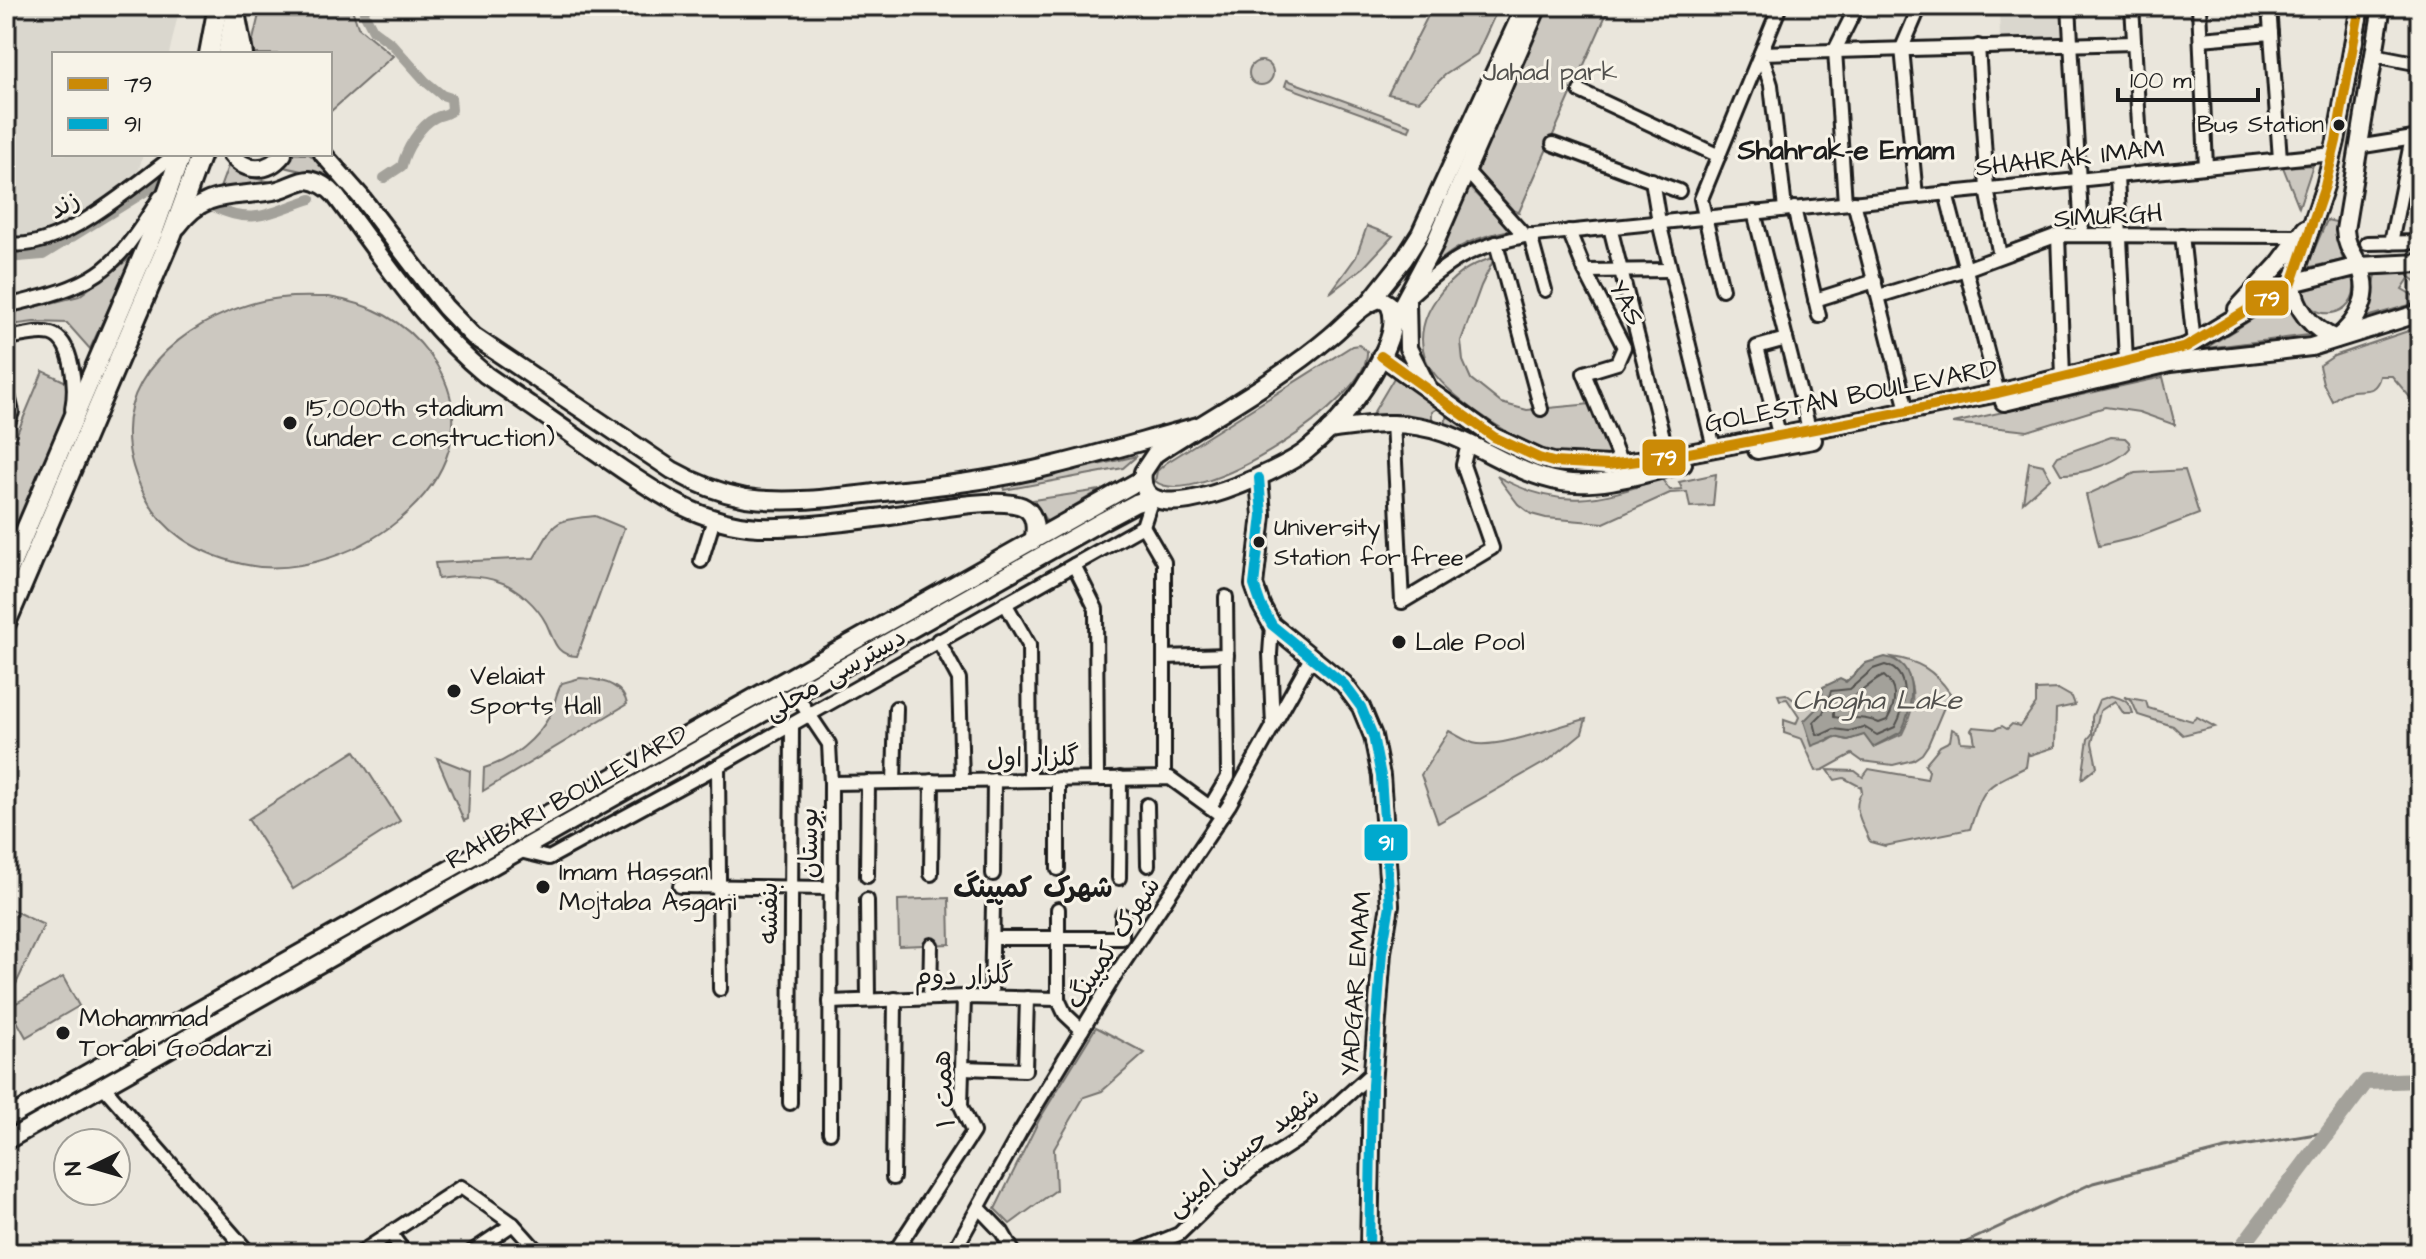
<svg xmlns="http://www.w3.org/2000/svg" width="2426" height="1259" viewBox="0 0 2426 1259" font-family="'Architects Daughter','Playpen Sans Arabic',sans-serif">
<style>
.built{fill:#dad7ce}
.green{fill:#ccc8c0;stroke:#74726e;stroke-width:2}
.water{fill:#a3a19a;stroke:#6d6c68;stroke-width:2}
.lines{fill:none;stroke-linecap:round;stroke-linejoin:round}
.shore{stroke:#52514e;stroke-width:2}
.stream{stroke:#6d6c68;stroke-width:3}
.canal{stroke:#a3a19a;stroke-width:10}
.river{stroke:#a3a19a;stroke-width:16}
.minor-casing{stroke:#1c1c1c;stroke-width:18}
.major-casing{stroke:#1c1c1c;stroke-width:22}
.highway-casing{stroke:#1c1c1c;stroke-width:24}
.minor{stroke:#f7f3e8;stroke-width:12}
.major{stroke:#f7f3e8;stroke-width:16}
.highway{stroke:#f7f3e8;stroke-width:18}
.bus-1-casing{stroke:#f7f3e8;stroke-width:16}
.bus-2-casing{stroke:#f7f3e8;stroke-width:16}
.bus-1{stroke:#cb8a06;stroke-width:10}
.bus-2{stroke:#00a9ce;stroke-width:10}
.bus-dot{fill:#1c1c1c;stroke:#f7f3e8;stroke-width:3}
.labels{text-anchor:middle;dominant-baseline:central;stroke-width:6;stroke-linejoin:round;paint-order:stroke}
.bus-label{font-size:24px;fill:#1c1c1c;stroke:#f7f3e8;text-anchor:end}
.park-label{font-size:26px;fill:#51504d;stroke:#f7f3e8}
.street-label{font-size:26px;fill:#1c1c1c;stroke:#f7f3e8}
.poi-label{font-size:26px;fill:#1c1c1c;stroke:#f7f3e8;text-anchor:start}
.neighbourhood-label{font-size:28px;font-weight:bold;fill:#1c1c1c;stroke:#f7f3e8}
.water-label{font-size:28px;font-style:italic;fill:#52514e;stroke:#f7f3e8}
.line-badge{stroke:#f7f3e8;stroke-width:3}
.badge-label{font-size:22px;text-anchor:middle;font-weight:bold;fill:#fff}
</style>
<rect width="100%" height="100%" fill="#eae6dc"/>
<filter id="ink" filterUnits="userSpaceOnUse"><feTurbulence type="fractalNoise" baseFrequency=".0125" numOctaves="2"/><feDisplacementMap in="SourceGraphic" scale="16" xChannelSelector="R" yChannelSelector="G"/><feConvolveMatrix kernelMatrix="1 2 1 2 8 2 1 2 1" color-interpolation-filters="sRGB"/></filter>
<g filter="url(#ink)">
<g class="built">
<path d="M6,6H180L169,54H54V154H143L139,170L68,226L40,236H6Z"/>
<path d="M1999,6H2064L2066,39L2000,42Z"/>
</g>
<g class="green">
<path d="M261,6H351L358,27L393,56L330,112V54H254L252,44Z"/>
<path d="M1433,6H1499L1477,54L1445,75L1419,101L1388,94Z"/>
<path d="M1547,6H1610L1519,212L1514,211L1475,169Z"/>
<circle cx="1261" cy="73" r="12"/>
<path d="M1287,80L1411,125L1409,131L1285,86Z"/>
<path d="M291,154H309L337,177L388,245L337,184L315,174L284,167Z"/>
<path d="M2313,165L2299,207L2283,167Z"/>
<path d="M228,166L249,177L272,182L257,186L220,188Z"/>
<path d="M1468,186L1510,230C1478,237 1454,245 1431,269Z"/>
<path d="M2327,220L2340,223L2339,247L2343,260L2306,268Z"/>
<path d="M1367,226L1393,236L1364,267L1330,293L1356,257Z"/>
<path d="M133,256L90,349L67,323L34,322L11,325L7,314L79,296Z"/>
<path d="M1495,257L1481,286L1461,341L1463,361L1471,379L1501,403L1527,410L1591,404L1612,458C1589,459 1561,457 1539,448C1508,436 1435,389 1425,357C1418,337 1424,316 1436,299C1452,276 1468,265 1495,257Z"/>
<path d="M2420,272V284L2410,277L2402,289L2414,296L2420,287V302L2367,317L2376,275Z"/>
<path d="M2350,278L2354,281C2359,319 2307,325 2303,291Z"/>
<path d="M329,297C371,304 404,320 430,355C514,469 351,589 242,564C197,553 160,532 141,488C134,472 128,453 128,435C125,359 214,305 281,298C296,296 313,297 329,297Z"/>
<path d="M2283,300L2309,335L2206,348Z"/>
<path d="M2420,327V409L2392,376H2380C2375,397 2361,387 2345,393C2340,394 2336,398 2332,401L2323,383L2319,366L2334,356Z"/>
<path d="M1359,345L1367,351C1372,399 1195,514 1155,481L1157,471L1166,463L1352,346Z"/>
<path d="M43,371L79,388L6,555V460Z"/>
<path d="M1398,371L1438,408L1432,412V420L1405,414L1372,415Z"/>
<path d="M2163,377L2175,425L2139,412L2105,407L2028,431L1953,423Z"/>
<path d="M1451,414L1564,469V476L1542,472L1445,426L1446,419Z"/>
<path d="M2111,437L2125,438L2129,442L2130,448C2118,463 2080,475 2061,474L2054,462L2058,456Z"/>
<path d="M1137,456L1123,468L1004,490L1005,486Z"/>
<path d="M2029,462L2043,465L2050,478L2023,502Z"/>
<path d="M2185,470L2199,514L2138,537L2099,546L2086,495L2135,473Z"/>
<path d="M1716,474L1713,506L1690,507L1687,492L1670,493L1604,523L1546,518L1531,514L1518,504L1497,476C1558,510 1598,502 1661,478L1670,490L1682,489L1679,482Z"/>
<path d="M1100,490L1047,522L1033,500Z"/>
<path d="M595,516L624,528L577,656C555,656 554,639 546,623C537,606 518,588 500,582C479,574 460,576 438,579L435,563L534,558C556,523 549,520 595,516Z"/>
<path d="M1892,657C1919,661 1934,670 1950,693L1928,745L1922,754L1913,760L1893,765L1862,761L1852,754L1823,770L1816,771L1802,739L1784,733V720L1796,724L1799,717L1787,699L1780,700L1778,695L1786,694L1802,706L1815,704L1827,742L1835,737L1848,740L1865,734L1873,747L1902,734C1917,706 1918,677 1892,657Z"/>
<path d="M580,678C599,679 623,684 627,704L483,791L484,768C512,760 538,739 551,713C555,703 556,692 562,683Z"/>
<path d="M2058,689L2072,697L2075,705L2056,709L2055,747L2030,755L2028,753L2026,767C1985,787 1984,785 1970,829L1885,846L1870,842C1864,826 1850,807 1862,792L1861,787L1844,778L1835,780L1828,770L1855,771L1863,777L1869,769L1927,779L1929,771L1925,764L1940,746L1950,741L1952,729L1959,733L1961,742L1975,743L1973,732L1971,730L1973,727L1995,729L2002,726L2007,729L2012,724L2020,726L2036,704V690Z"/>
<path d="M2111,696C2122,698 2131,702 2133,714H2124L2115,701L2100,711L2092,743L2097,767L2082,779L2088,739L2092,734V717L2099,700Z"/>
<path d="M2124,697L2146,701L2148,708L2192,721L2197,717L2215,727L2183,735L2173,726L2138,715L2132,701Z"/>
<path d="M1586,719L1582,733L1549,760L1438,823L1421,775L1449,731C1459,736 1467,743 1478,744C1507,746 1557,726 1586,719Z"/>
<path d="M355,751L400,821L293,889L248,819Z"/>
<path d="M437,758L470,771L468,819L464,821Z"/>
<path d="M949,898L950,944L899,946L898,900Z"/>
<path d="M6,907L44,925L6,1005Z"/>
<path d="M63,977L79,1006L26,1037L9,1007Z"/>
<path d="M1096,1027L1145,1053L1102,1091L1084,1097L1054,1149L1056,1190L1010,1224L995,1209L1039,1120Z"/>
</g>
<path class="water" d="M1885,657C1921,663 1913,709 1901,732L1873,747L1864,735L1848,740L1835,737L1812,746L1804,721L1816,709L1815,704L1822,696L1823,687L1840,679L1846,682L1866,663Z"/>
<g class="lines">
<g class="shore">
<path d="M1885,665C1912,672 1905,709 1895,727L1877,735L1864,727L1849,731L1834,729L1821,735L1817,734L1814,722L1823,713L1831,691L1850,689L1873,669Z"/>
<path d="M1884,676C1898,688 1896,704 1887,720L1879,723C1864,715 1849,720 1834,717V710L1840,700C1859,699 1867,683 1884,676Z"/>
</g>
<g class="stream">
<path d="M1755,1253L1764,1248L1823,1253"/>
<path d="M1943,1253L2093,1183L2225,1149L2328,1132"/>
</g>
<g class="canal">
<path d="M366,6L364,13L373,30L392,44L426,82L442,95L451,98L452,110C446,116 442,114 435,118C420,125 405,151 402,166L384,178"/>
<path d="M216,208C255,227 275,210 311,199"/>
<path d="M6,258L43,255L161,182"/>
</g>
<path class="river" d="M2237,1253L2366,1082L2420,1080"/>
<g class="minor-casing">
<g id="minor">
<path d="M1837,6L1854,12"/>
<path d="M2069,6L2082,235"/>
<path d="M2132,6L2140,142"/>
<path d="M2199,6L2206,167"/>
<path d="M2269,6L2280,159"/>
<path d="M2201,39L2271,33"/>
<path d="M1978,46L1987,189L2000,256"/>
<path d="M2374,55L2420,64"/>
<path d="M1580,91L1719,156"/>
<path d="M1553,144L1679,191"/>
<path d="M2357,147L2420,137"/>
<path d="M1465,169L1525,236"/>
<path d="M2117,176L2126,361"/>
<path d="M1652,180L1659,222L1714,448"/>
<path d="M1946,193L1998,393"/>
<path d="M1916,196L1902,48L1920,6"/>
<path d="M1854,202L1907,410"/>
<path d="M1845,203L1835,50L1857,6"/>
<path d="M1794,208L1819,316"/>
<path d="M1785,209L1771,85L1761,53L2134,43"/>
<path d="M1754,212L1809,429"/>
<path d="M1610,227L1668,457"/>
<path d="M1569,231L1585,271L1624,347L1617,363L1584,373L1621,463"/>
<path d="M1530,235L1545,290"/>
<path d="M2058,235L2063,377"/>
<path d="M2182,235L2194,343"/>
<path d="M6,243C56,256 136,183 176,154"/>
<path d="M1496,243L1541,409"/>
<path d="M2367,243L2420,242"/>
<path d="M2391,243L2412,138"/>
<path d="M1585,271L1670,270"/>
<path d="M1722,289L1701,199L1780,6"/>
<path d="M1410,296C1452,258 1469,248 1525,236L2333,154"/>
<path d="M1879,296L1966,269L2058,235L2300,236"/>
<path d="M1815,300L1875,281"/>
<path d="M6,306C94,285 112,276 160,197"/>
<path d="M6,338C19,337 38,330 51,334C74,341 76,389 72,409"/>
<path d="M6,388L12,412L6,428"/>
<path d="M1393,422L1402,602L1492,548L1463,465L1468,444"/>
<path d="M1779,434L1757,347L1786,339"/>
<path d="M1143,526L1164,562V778"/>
<path d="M701,561L714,519"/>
<path d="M1074,565L1096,609L1097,779"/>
<path d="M1005,603L1029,645L1030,780"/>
<path d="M1272,625L1270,654L1273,726"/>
<path d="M938,640L959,679L962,781"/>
<path d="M1164,657L1227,655"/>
<path d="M796,695L829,744L831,783L830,1132"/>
<path d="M718,766L720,989"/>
<path d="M1058,779V869"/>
<path d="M894,782L896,708"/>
<path d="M831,783L1170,778L1222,816"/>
<path d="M1147,805L1148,865"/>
<path d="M1210,807L1228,777L1226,597"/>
<path d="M520,851L549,858L718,766L1143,526L1152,498"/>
<path d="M931,874L932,781"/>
<path d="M993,874L994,780"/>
<path d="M867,876L868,782"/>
<path d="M1119,878L1120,778"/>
<path d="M680,886L831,888"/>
<path d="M867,900L868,1000"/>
<path d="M993,938H1122V915"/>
<path d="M991,997L993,905"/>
<path d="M930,998L931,945"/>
<path d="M1058,999V909"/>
<path d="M830,1002L964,997L1058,999L1065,1014L1082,1030"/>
<path d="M962,1068L1025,1070L1027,998"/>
<path d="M103,1086L249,1253"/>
<path d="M790,1103L792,724"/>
<path d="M893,1178L895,999"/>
<path d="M979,1208L1002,1232L1014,1253"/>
<path d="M390,1233L405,1253"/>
<path d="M360,1253L461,1187L513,1224L539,1253"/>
<path d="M470,1253L513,1224"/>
<path d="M894,1253L973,1132L961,1106L964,997"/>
<path d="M953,1253L1020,1132L1116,974L1229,805L1311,658"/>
<path d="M1133,1253L1179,1234L1213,1201L1254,1168L1299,1139L1373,1072"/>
</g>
</g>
<g class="major-casing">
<g id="major">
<path d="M2382,6L2345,230C2346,245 2352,252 2359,265C2373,294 2359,321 2336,339C2312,329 2296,310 2292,283L2359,266L2420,263"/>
<path d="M236,12L244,54"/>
<path d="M231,154C246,173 268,173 283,154"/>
<path d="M323,154L361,197L445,307L473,336L672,470C695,483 719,493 746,498C786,504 833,498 874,493C934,487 996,480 1055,465C1104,453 1153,438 1202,425"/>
<path d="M178,226C205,189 232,198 273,191C284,190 298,180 308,180C318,181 329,188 335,195C382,257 426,326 486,375C521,399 556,423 591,448C643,483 693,524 759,527C795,528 839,523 875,518C906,515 1001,493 1025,508C1036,515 1036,530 1033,541"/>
<path d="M1381,299L1389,304C1398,323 1388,344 1379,362C1361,397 1337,426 1306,451C1282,470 1134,541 1143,472L1155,454C1214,415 1277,382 1331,336C1346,324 1362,303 1381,299Z"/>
<path d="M1407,301L1408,348L1427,386"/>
<path d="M1368,304L1404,259L1420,234L1525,6"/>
<path d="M2237,309L2278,265L2305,229"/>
<path d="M1393,322L1434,245L1538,6"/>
<path d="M1381,356L1494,437L1539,458L1553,462L1608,465L1668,457L1862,420L1998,393L2186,347L2292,283L2325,186L2336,141L2360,6"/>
<path d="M2004,402L2170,363L2311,347L2420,313"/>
<path d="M1329,430C1369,424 1405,419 1444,433C1484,447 1519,475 1562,482C1602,488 1645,473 1683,464"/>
<path d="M1757,450L1813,440"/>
<path d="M1259,478L1262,515L1254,585L1261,605L1272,625L1344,684L1361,707L1373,736L1381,776L1390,905L1382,952L1372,1085L1369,1253"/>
<path d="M6,1119L1142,479"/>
<path d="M6,1141L1104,520L1136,503L1152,498"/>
</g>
</g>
<g class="highway-casing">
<g id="highway">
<path d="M209,54L218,6"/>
<path d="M227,54L236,6"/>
<path d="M6,576L154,230L181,154"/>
<path d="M6,623L172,234L201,154"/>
</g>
</g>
<use href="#minor" class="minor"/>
<use href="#major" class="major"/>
<use href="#highway" class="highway"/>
<g class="bus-1-casing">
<path id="bus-1" d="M1381,356L1494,437L1539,458L1553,462L1608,465L1668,457L1862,420L1998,393L2186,347L2292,283L2325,186L2336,141L2360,6"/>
</g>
<g class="bus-2-casing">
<path id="bus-2" d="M1259,478L1262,515L1254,585L1261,605L1272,625L1344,684L1361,707L1373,736L1381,776L1390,905L1382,952L1372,1085L1369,1253"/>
</g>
<use href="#bus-1" class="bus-1"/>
<use href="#bus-2" class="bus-2"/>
</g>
</g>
<g class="bus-dot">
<circle cx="2339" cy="125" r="7"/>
<circle cx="290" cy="423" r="8"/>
<circle cx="1259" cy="542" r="7"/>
<circle cx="1399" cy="642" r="8"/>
<circle cx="454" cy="691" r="8"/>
<circle cx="543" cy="887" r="8"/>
<circle cx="63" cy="1033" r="8"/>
</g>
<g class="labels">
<g class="bus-label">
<text x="2324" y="125">Bus Station</text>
<text x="1274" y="528" text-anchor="start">University<tspan x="1274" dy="30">Station for free</tspan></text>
</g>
<g class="park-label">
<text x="1550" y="72">Jahad park</text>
</g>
<g class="street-label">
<text transform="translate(2070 158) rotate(-6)">SHAHRAK IMAM</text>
<text transform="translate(64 205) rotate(-31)">زند</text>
<text transform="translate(2108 216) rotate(-3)">SIMURGH</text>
<text transform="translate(1626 303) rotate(63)">YAS</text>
<text transform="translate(1851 396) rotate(-11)">GOLESTAN BOULEVARD</text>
<text transform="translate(835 674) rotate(-30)">دسترسی محلی</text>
<text transform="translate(1033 758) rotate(-1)">گلزار اول</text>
<text transform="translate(567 797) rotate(-29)">RAHBARI BOULEVARD</text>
<text transform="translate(809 843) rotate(-90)">بوستان</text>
<text transform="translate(769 913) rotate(-90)">بنفشه</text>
<text transform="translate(1113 943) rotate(-57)">شهرک کمپینگ</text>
<text transform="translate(964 976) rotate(-1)">گلزار دوم</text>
<text transform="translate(1356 984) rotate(-86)">YADGAR EMAM</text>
<text transform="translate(944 1089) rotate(-94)">همت ۱</text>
<text transform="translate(1243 1152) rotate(-39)">شهید حسن امینی</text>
</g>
<g class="poi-label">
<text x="306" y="408">15,000th stadium<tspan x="306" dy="30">(under construction)</tspan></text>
<text x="1415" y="642">Lale Pool</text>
<text x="470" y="676">Velaiat<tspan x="470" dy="30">Sports Hall</tspan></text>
<text x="559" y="872">Imam Hassan<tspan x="559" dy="30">Mojtaba Asgari</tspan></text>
<text x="79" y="1018">Mohammad<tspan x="79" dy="30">Torabi Goodarzi</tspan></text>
</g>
<g class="neighbourhood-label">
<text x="1846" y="150">Shahrak-e Emam</text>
<text x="1033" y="888">شهرک کمپینگ</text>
</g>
<g class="water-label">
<text x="1877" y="700">Chogha Lake</text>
</g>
</g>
<g class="line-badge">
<rect x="2244" y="279" width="46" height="38" rx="8" fill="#cb8a06"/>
<rect x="1641" y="438" width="46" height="39" rx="8" fill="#cb8a06"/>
<rect x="1363" y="823" width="46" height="39" rx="8" fill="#00a9ce"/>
</g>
<g class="badge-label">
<text x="2267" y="306">79</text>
<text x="1664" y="465">79</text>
<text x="1386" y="850">91</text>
</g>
<rect width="2426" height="1259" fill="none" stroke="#f7f3e8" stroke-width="32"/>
<rect x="16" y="16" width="2394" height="1227" fill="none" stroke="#1c1c1c" stroke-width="3" filter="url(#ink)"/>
<rect x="52" y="52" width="280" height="104" fill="#f7f3e8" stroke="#9f9d96" stroke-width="2"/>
<rect x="68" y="78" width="40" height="12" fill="#cb8a06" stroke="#9f9d96" stroke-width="2"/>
<text x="124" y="92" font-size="24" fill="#1c1c1c">79</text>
<rect x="68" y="118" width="40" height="12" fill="#00a9ce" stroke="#9f9d96" stroke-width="2"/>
<text x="124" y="132" font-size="24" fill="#1c1c1c">91</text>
<g transform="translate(92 1167) rotate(265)"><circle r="38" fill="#f7f3e8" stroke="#9f9d96" stroke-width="2"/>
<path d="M0-6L14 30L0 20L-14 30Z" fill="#1c1c1c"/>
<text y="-12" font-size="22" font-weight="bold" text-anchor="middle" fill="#1c1c1c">N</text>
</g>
<path d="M2118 88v12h140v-12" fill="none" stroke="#1c1c1c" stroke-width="4"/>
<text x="2130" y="88" font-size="24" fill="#1c1c1c" stroke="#f7f3e8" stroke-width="6" paint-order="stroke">100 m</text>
</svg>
